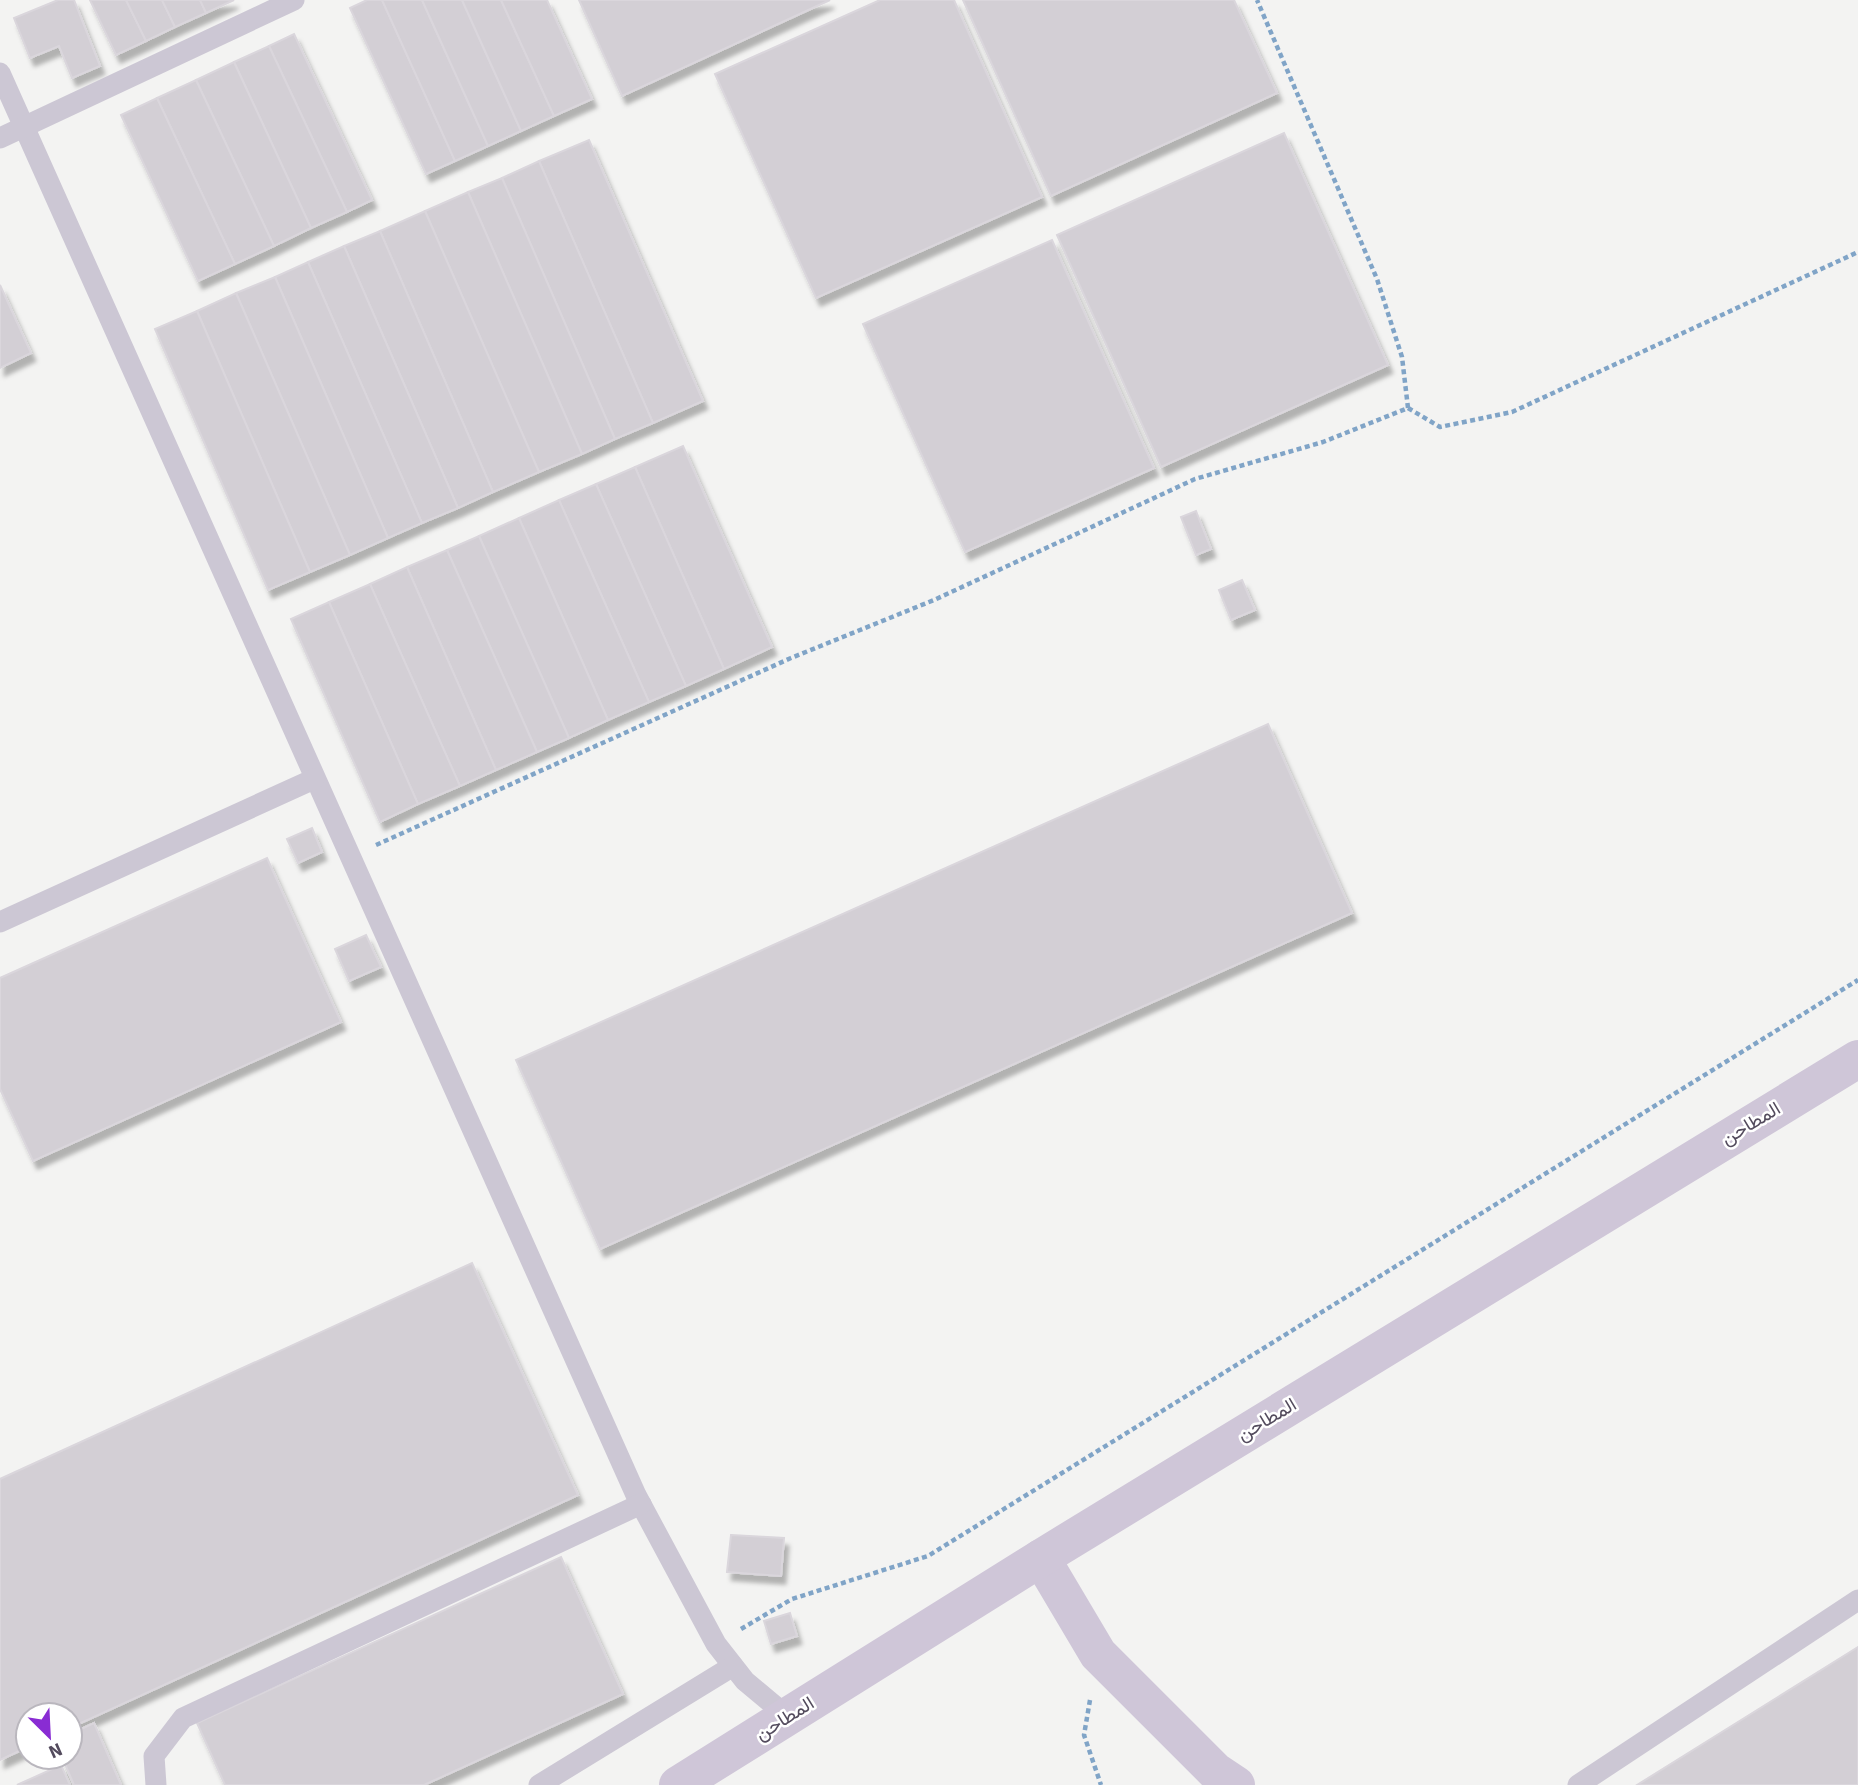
<svg xmlns="http://www.w3.org/2000/svg" width="1858" height="1785" viewBox="0 0 1858 1785" font-family="'Source Sans 3',Vazirmatn,sans-serif">
<style>
.building{fill:#d3cfd5;stroke:#dad6dc;stroke-width:2;filter:url(#shadow)}
.lines{fill:none;stroke-linecap:round;stroke-linejoin:round}
.path{stroke:#80a4c7;stroke-width:4.5;stroke-dasharray:5 3.5;stroke-linecap:butt}
.lane{stroke:#ccc7d4;stroke-width:21}
.secondary{stroke:#cfc6d8;stroke-width:38}
.labels{text-anchor:middle;dominant-baseline:central;stroke-width:5;stroke-linejoin:round;paint-order:stroke}
.street-label{font-size:19px;fill:#534b5d;stroke:#fff}
</style>
<defs>
<filter id="shadow"><feDropShadow dx="4.5" dy="8" stdDeviation="2" flood-color="#0004"/></filter>
</defs>
<rect width="100%" height="100%" fill="#f3f3f2"/>
<g class="building">
<path d="M58,0H74L100,66L72,78L59,46L30,58L14,18Z"/>
<path d="M90,0H126L146,41L116,55Z"/>
<path d="M126,0H162L175,27L146,41Z"/>
<path d="M162,0H200L206,13L175,27Z"/>
<path d="M200,0H234L206,13Z"/>
<path d="M367,0H382L455,161L426,174L350,8Z"/>
<path d="M382,0H422L488,146L455,161Z"/>
<path d="M422,0H462L521,131L488,146Z"/>
<path d="M462,0H501L554,116L521,131Z"/>
<path d="M501,0H547L592,99L554,116Z"/>
<path d="M579,0H830L622,96Z"/>
<path d="M880,0H954L1042,197L816,298L715,74Z"/>
<path d="M963,0H1234L1277,93L1051,196Z"/>
<path d="M294,34L372,200L347,212L269,46Z"/>
<path d="M269,46L347,212L311,228L234,62Z"/>
<path d="M234,62L311,228L274,246L196,80Z"/>
<path d="M196,80L274,246L235,264L157,98Z"/>
<path d="M157,98L235,264L198,281L121,115Z"/>
<path d="M1284,133L1388,365L1161,467L1057,235Z"/>
<path d="M589,140L703,401L653,423L539,161Z"/>
<path d="M539,161L653,423L615,439L502,178Z"/>
<path d="M502,178L615,439L582,454L468,192Z"/>
<path d="M468,192L582,454L539,472L425,211Z"/>
<path d="M425,211L539,472L493,492L380,231Z"/>
<path d="M380,231L493,492L458,508L344,246Z"/>
<path d="M1052,240L1154,468L965,552L863,324Z"/>
<path d="M344,246L458,508L422,523L308,262Z"/>
<path d="M308,262L422,523L388,538L275,277Z"/>
<path d="M275,277L388,538L350,555L236,293Z"/>
<path d="M0,285L31,353L0,368Z"/>
<path d="M236,293L350,555L310,572L197,311Z"/>
<path d="M197,311L310,572L268,590L155,329Z"/>
<path d="M683,446L772,647L724,669L635,467Z"/>
<path d="M635,467L724,669L686,686L596,484Z"/>
<path d="M596,484L686,686L649,702L559,500Z"/>
<path d="M559,500L649,702L608,720L519,518Z"/>
<path d="M1196,511L1211,549L1196,555L1181,517Z"/>
<path d="M519,518L608,720L569,738L479,536Z"/>
<path d="M479,536L569,738L537,752L447,550Z"/>
<path d="M447,550L537,752L496,770L407,567Z"/>
<path d="M407,567L496,770L460,786L370,584Z"/>
<path d="M1242,580L1255,610L1231,620L1219,590Z"/>
<path d="M370,584L460,786L418,804L329,602Z"/>
<path d="M329,602L418,804L380,822L291,619Z"/>
<path d="M1268,724L1352,913L600,1249L516,1060Z"/>
<path d="M312,828L322,852L298,863L287,839Z"/>
<path d="M267,858L341,1022L33,1161L0,1089V978Z"/>
<path d="M366,935L381,967L349,981L335,949Z"/>
<path d="M472,1263L578,1495L70,1728V1715H28V1747L0,1760V1479Z"/>
<path d="M731,1535L784,1538L781,1576L727,1572Z"/>
<path d="M561,1557L623,1694L424,1785H225L197,1723Z"/>
<path d="M790,1613L797,1636L771,1644L764,1621Z"/>
<path d="M1858,1647V1785H1637Z"/>
<path d="M94,1723L121,1785H74L62,1757H70V1734Z"/>
<path d="M61,1765L70,1785H17Z"/>
</g>
<g class="lines">
<g class="path">
<path d="M1408,408L1440,427L1512,412L1858,252"/>
<path d="M376,845L791,658L934,600L1195,479L1323,442L1408,408L1402,357L1377,279L1257,0"/>
<path d="M741,1629L792,1599L928,1556L1858,980"/>
<path d="M1090,1700L1084,1735L1101,1785"/>
</g>
<g class="lane">
<path d="M0,73L636,1495L716,1644L745,1681L788,1717"/>
<path d="M0,138L294,0"/>
<path d="M0,922L314,779"/>
<path d="M156,1785L154,1756L183,1718L641,1504"/>
<path d="M539,1785L733,1666"/>
<path d="M1578,1785L1858,1600"/>
</g>
<g class="secondary">
<path d="M1041,1558L1098,1654L1215,1771L1236,1785"/>
<path d="M678,1785L1041,1558L1858,1059"/>
</g>
</g>
<g class="labels">
<g class="street-label">
<text transform="translate(1751 1124) rotate(-31)">المطاحن</text>
<text transform="translate(1267 1420) rotate(-31)">المطاحن</text>
<text transform="translate(785 1719) rotate(-32)">المطاحن</text>
</g>
</g>
<g transform="translate(49 1736) rotate(156)"><circle r="33" fill="#ffffff" stroke="#bab7be" stroke-width="2"/>
<path d="M0-5L12 26L0 18L-12 26Z" fill="#892cd3"/>
<text y="-10" font-size="19" font-weight="bold" text-anchor="middle" fill="#534b5d">N</text>
</g>
</svg>
